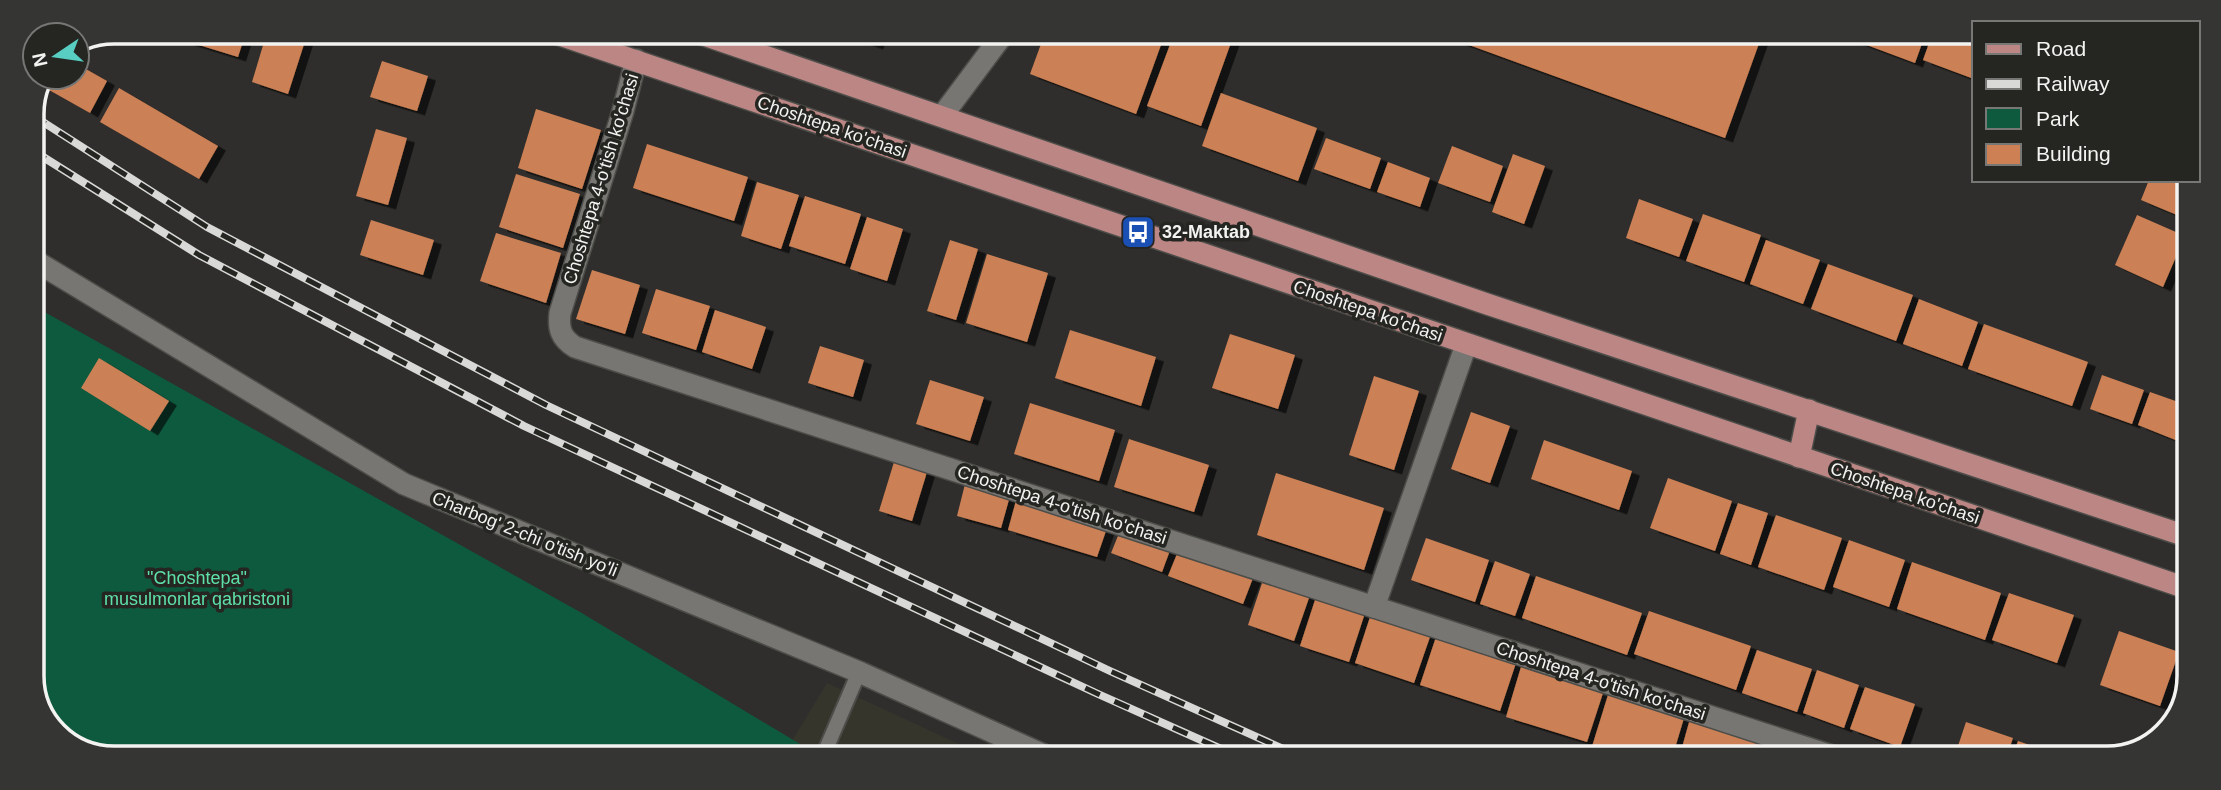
<svg xmlns="http://www.w3.org/2000/svg" width="2221" height="790" viewBox="0 0 2221 790" font-family="Arial,sans-serif">
<style>
.built{fill:#36352c}
.green{fill:#0e5a3e}
.building{fill:#cc8054;filter:url(#shadow)}
.lines{fill:none;stroke-linecap:round;stroke-linejoin:round}
.lane-casing{stroke:#4c4c49;stroke-width:18}
.street-casing{stroke:#4c4c49;stroke-width:24}
.primary-casing{stroke:#4c4c49;stroke-width:24}
.lane{stroke:#777673;stroke-width:14}
.street{stroke:#777673;stroke-width:21}
.primary{stroke:#bb8684;stroke-width:21}
.rail-casing{stroke:#d9d9d7;stroke-width:8}
.rail{stroke:#252522;stroke-width:5;stroke-dasharray:16;stroke-linecap:butt}
.labels{text-anchor:middle;dominant-baseline:central;stroke-width:7;stroke-linejoin:round;paint-order:stroke}
.street-label{font-size:18px;fill:#f3f3f1;stroke:#252522}
.poi-label{font-size:18px;font-weight:bold;fill:#f3f3f1;stroke:#252522;text-anchor:start}
.park-label{font-size:18px;fill:#5ee1a9;stroke:#252522}
.rim{fill:none;stroke:#f3f3f1;stroke-width:3.5}
</style>
<defs>
<filter id="shadow"><feDropShadow dx="8" dy="4.5" stdDeviation="0" flood-color="#0009"/></filter>
</defs>
<rect width="100%" height="100%" fill="#2f2e2c"/>
<path class="built" d="M827,683L985,756H783Z"/>
<path class="green" d="M32,305L580,612L800,744L792,756L88,754L49,727L32,682Z"/>
<g class="building">
<path d="M189,32H246L238,57L186,41Z"/>
<path d="M267,32H287L306,38L288,94L252,82Z"/>
<path d="M842,33H880L875,45Z"/>
<path d="M1045,33L1139,34L1162,42L1136,114L1030,74Z"/>
<path d="M1174,34H1226L1233,37L1201,126L1147,106Z"/>
<path d="M1439,34H1452L1762,35L1725,138Z"/>
<path d="M1840,35H1925L1915,63Z"/>
<path d="M1932,35H1974V79L1923,60Z"/>
<path d="M382,61L428,76L417,111L370,97Z"/>
<path d="M77,64L107,81L90,113L42,86L46,77H77Z"/>
<path d="M119,88L218,146L199,179L100,122Z"/>
<path d="M1221,93L1317,128L1298,181L1202,146Z"/>
<path d="M536,109L601,130L582,189L518,168Z"/>
<path d="M376,129L407,138L388,205L356,196Z"/>
<path d="M1326,138L1381,158L1370,189L1314,169Z"/>
<path d="M647,144L748,177L734,221L633,188Z"/>
<path d="M1452,146L1503,166L1490,202L1438,183Z"/>
<path d="M1513,154L1545,166L1524,224L1492,212Z"/>
<path d="M1388,162L1430,178L1420,207L1377,192Z"/>
<path d="M516,174L580,194L563,248L499,227Z"/>
<path d="M2149,180H2189V220L2141,200Z"/>
<path d="M757,182L799,195L781,249L741,236Z"/>
<path d="M805,196L861,214L845,264L789,246Z"/>
<path d="M1639,199L1693,219L1679,257L1626,238Z"/>
<path d="M1703,214L1761,235L1744,282L1686,261Z"/>
<path d="M2137,215L2185,236L2163,287L2115,265Z"/>
<path d="M867,217L903,229L887,281L850,269Z"/>
<path d="M371,220L434,240L423,275L360,255Z"/>
<path d="M496,233L561,253L546,303L480,281Z"/>
<path d="M950,240L978,249L956,320L927,311Z"/>
<path d="M1766,240L1820,260L1803,304L1750,284Z"/>
<path d="M987,254L1048,273L1027,342L966,323Z"/>
<path d="M1828,264L1913,295L1896,341L1811,309Z"/>
<path d="M592,270L640,285L625,334L576,319Z"/>
<path d="M656,289L710,306L696,350L642,333Z"/>
<path d="M1919,299L1978,322L1962,366L1903,344Z"/>
<path d="M715,310L766,327L752,369L702,352Z"/>
<path d="M1984,324L2088,362L2072,406L1968,369Z"/>
<path d="M1070,330L1156,357L1141,406L1055,378Z"/>
<path d="M1230,334L1295,355L1278,409L1212,388Z"/>
<path d="M820,346L864,360L853,397L808,383Z"/>
<path d="M99,358L169,401L150,431L81,388Z"/>
<path d="M2102,375L2144,390L2132,424L2090,409Z"/>
<path d="M1374,376L1419,391L1394,470L1349,455Z"/>
<path d="M930,380L984,397L970,441L916,424Z"/>
<path d="M2150,392L2187,405V417L2178,441L2138,425Z"/>
<path d="M1030,403L1115,430L1099,481L1014,454Z"/>
<path d="M1471,412L1510,426L1490,483L1451,469Z"/>
<path d="M1129,439L1209,465L1194,512L1114,487Z"/>
<path d="M1544,440L1632,471L1619,510L1531,479Z"/>
<path d="M894,462L927,472L912,521L879,511Z"/>
<path d="M1276,473L1384,508L1364,570L1257,535Z"/>
<path d="M1668,478L1732,501L1715,551L1650,528Z"/>
<path d="M965,484L1010,496L1001,528L957,516Z"/>
<path d="M1017,497L1108,525L1097,557L1008,530Z"/>
<path d="M1738,503L1768,513L1751,565L1720,554Z"/>
<path d="M1776,515L1842,538L1824,590L1758,567Z"/>
<path d="M1122,526L1172,545L1162,572L1111,553Z"/>
<path d="M1426,538L1489,560L1475,602L1411,580Z"/>
<path d="M1849,540L1905,560L1889,607L1833,587Z"/>
<path d="M1179,549L1253,578L1243,604L1168,576Z"/>
<path d="M1495,561L1530,574L1515,616L1480,604Z"/>
<path d="M1912,562L2001,593L1985,640L1897,609Z"/>
<path d="M1536,576L1642,613L1627,655L1522,618Z"/>
<path d="M1263,580L1310,595L1294,641L1248,625Z"/>
<path d="M2009,593L2074,615L2057,663L1992,640Z"/>
<path d="M1316,597L1365,613L1349,662L1300,646Z"/>
<path d="M1649,611L1751,646L1736,690L1634,654Z"/>
<path d="M1371,614L1431,634L1414,683L1355,663Z"/>
<path d="M2119,631L2179,652L2160,706L2100,685Z"/>
<path d="M1436,637L1516,663L1500,711L1420,685Z"/>
<path d="M1757,650L1812,669L1797,712L1742,693Z"/>
<path d="M2186,662L2185,702L2171,721L2165,719Z"/>
<path d="M1521,667L1603,693L1587,742L1506,717Z"/>
<path d="M1817,670L1859,685L1844,728L1803,713Z"/>
<path d="M1865,687L1915,704L1900,747L1850,729Z"/>
<path d="M1608,695L1684,718L1672,758L1605,757L1590,753Z"/>
<path d="M1690,719L1760,741L1755,758H1679Z"/>
<path d="M1966,722L2013,738L2006,758H1954Z"/>
<path d="M1767,741L1819,758H1762Z"/>
<path d="M2018,741L2068,758H2012Z"/>
</g>
<g class="lines">
<g class="lane-casing">
<path id="lane" d="M823,756L859,672"/>
</g>
<g class="street-casing">
<g id="street">
<path d="M636,60L623,111L560,313C558,329 561,338 575,347L1838,758"/>
<path d="M942,116L1004,33"/>
<path d="M32,259L404,484L859,672L1046,756"/>
<path d="M1374,607L1466,345"/>
</g>
</g>
<g class="primary-casing">
<g id="primary">
<path d="M551,32L2186,588"/>
<path d="M698,33L1487,304L2186,536"/>
<path d="M1799,457L1809,410"/>
</g>
</g>
<use href="#lane" class="lane"/>
<use href="#street" class="street"/>
<use href="#primary" class="primary"/>
<g class="rail-casing">
<g id="rail">
<path d="M32,115L207,227L546,405L1110,671L1301,757"/>
<path d="M32,150L199,255L524,426L1098,694L1239,757"/>
</g>
</g>
<use href="#rail" class="rail"/>
</g>
<defs>
<g id="bus-square" transform="scale(1.75)"><rect x="-9" y="-9" width="18" height="18" rx="4" fill="#1a4fb4" stroke="#252522"/><path d="M-5-6H5V4H4V6H2V4H-2V6H-4V4H-5ZM-3.5-4V0h7V-4ZM-3.5 1.2v1.5H-2V1.2ZM2 1.2v1.5H3.5V1.2Z" fill="#fff"/></g>
</defs>
<g fill-rule="evenodd">
<use href="#bus-square" x="1138" y="232"/>
</g>
<g class="labels">
<g class="street-label">
<text transform="translate(832 127) rotate(19)">Choshtepa ko'chasi</text>
<text transform="translate(601 179) rotate(-73)">Choshtepa 4-o'tish ko'chasi</text>
<text transform="translate(1368 311) rotate(19)">Choshtepa ko'chasi</text>
<text transform="translate(1905 493) rotate(19)">Choshtepa ko'chasi</text>
<text transform="translate(1062 505) rotate(18)">Choshtepa 4-o'tish ko'chasi</text>
<text transform="translate(525 534) rotate(22)">Charbog' 2-chi o'tish yo'li</text>
<text transform="translate(1601 681) rotate(18)">Choshtepa 4-o'tish ko'chasi</text>
</g>
<g class="poi-label">
<text x="1162" y="232">32-Maktab</text>
</g>
<g class="park-label">
<text x="197" y="578">"Choshtepa"<tspan x="197" dy="21">musulmonlar qabristoni</tspan></text>
</g>
</g>
<path d="M0 0H2221V790H0ZM114 44H2107A70 70 0 0 1 2177 114V676A70 70 0 0 1 2107 746H114A70 70 0 0 1 44 676V114A70 70 0 0 1 114 44Z" fill="#353533" fill-rule="evenodd"/>
<path class="rim" d="M114 44H2107A70 70 0 0 1 2177 114V676A70 70 0 0 1 2107 746H114A70 70 0 0 1 44 676V114A70 70 0 0 1 114 44Z"/>
<rect x="1972" y="21" width="228" height="161" fill="#252522" stroke="#777775" stroke-width="2"/>
<rect x="1986" y="44" width="35" height="10" fill="#bb8684" stroke="#777775" stroke-width="2"/>
<text x="2036" y="56" font-size="21" fill="#f3f3f1">Road</text>
<rect x="1986" y="79" width="35" height="10" fill="#d9d9d7" stroke="#777775" stroke-width="2"/>
<text x="2036" y="91" font-size="21" fill="#f3f3f1">Railway</text>
<rect x="1986" y="108" width="35" height="21" fill="#0e5a3e" stroke="#777775" stroke-width="2"/>
<text x="2036" y="126" font-size="21" fill="#f3f3f1">Park</text>
<rect x="1986" y="144" width="35" height="21" fill="#cc8054" stroke="#777775" stroke-width="2"/>
<text x="2036" y="161" font-size="21" fill="#f3f3f1">Building</text>
<g transform="translate(56 56) rotate(257)"><circle r="33" fill="#252522" stroke="#777775" stroke-width="2"/>
<path d="M0-5L12 26L0 18L-12 26Z" fill="#57cec1"/>
<text y="-10" font-size="19" font-weight="bold" text-anchor="middle" fill="#f3f3f1">N</text>
</g>
</svg>
